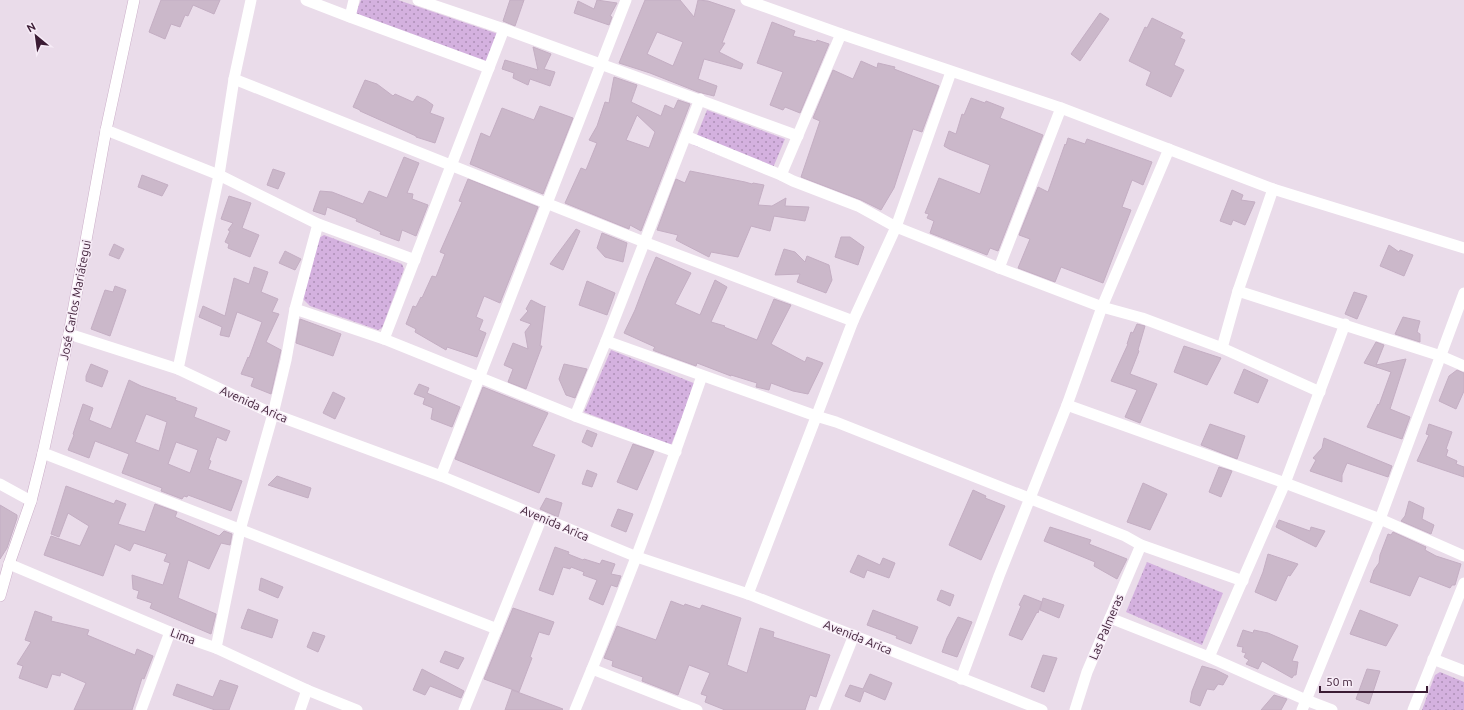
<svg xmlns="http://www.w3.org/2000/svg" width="1464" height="710" viewBox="0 0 1464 710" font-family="Ubuntu,sans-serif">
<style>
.park{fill:url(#park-dots)}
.building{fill:#cbb8ca;stroke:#c4aec3;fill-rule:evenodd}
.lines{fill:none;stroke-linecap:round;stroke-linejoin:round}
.secondary-casing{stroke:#cbaec8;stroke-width:12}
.minor{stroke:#fff;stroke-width:11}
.tertiary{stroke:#fff;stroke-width:11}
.secondary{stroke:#fff;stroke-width:11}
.labels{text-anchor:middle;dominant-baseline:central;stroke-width:3;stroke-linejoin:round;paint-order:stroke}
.street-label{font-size:12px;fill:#3b1c34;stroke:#f7ecf7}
</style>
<defs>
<pattern id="park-dots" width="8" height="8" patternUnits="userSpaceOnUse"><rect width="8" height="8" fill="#d4b1df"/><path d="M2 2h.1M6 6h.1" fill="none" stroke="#ad8fb6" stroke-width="1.8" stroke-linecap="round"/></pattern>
</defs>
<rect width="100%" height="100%" fill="#eadcea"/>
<g class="park">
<path d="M361,0H398L498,34L486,64L355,15Z"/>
<path d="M707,110L785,139L770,175L693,145Z"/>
<path d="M324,235L402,264L404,269L382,328L378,330L310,306L303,299L319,238Z"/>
<path d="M611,350L696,384L671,445L584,412Z"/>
<path d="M1147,562L1223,593L1202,645L1126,612Z"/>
<path d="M1440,672L1464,682V710H1422L1435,675Z"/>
</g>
<g class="building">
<path d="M161,0H220L214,14L193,5L188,16L185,15L180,27L171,24L165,39L149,32Z"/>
<path d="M510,0H524L515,26L503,21Z"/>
<path d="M597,0L617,3L610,16L612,17L609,25L574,13L578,1L594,9Z"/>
<path d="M645,0H680L694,17L698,0L708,1L735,10L722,43H725L719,52L743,64L741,69L704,59L698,79L717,86L714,96L698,92L650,73L619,63ZM657,32L683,42L673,66L647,54Z"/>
<path d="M1100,13L1109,19L1080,61L1071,54Z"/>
<path d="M1152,18L1183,33L1180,38L1185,40L1174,65L1184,70L1171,97L1146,85L1151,72L1129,61L1145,27L1147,28Z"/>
<path d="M772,22L795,31L793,36L816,42L817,40L829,44L800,113L785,107L783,110L770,105L783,72L757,63Z"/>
<path d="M533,47L551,54L544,69L555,72L550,86L530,79L528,85L513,78L514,73L502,69L505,60L538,70Z"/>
<path d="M861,61L877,68L878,63L895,67L894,69L939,86L922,132L913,129L894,188L881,210L861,200L801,177L820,121L813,118L833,70L853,79Z"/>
<path d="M614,77L637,85L631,102L661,116L665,105L674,109L678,100L690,104L641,231L630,225L629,229L565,203L581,168L586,170L597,143L589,140L597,126L605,102L609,103ZM637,115L655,132L649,148L626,140Z"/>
<path d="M365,80L377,84L393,96L395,94L413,102L417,96L426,100L433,105L430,113L444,118L435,143L416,137V136L360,111V110L353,107Z"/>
<path d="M971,98L985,103L986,101L1004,108L1000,118L1043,135L998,251L990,248L987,255L930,233L934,221L927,218L929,214L925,213L939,178L980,194L990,165L949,149L944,146L949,131L956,134L962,114L964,115Z"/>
<path d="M540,106L573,118L543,194L470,164L481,133L490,137L502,108L534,120Z"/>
<path d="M1068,138L1085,144L1087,139L1152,162L1143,185L1132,180L1122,207L1131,210L1103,283L1061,267L1055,282L1018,268L1030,239L1019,235L1038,187L1048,192L1065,144L1066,145Z"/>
<path d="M404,157L419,163L407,193L413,194L412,199L428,205L416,236L402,230L399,241L380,234L381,232L356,221L357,219L327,207L325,215L313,211L320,191L332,192L363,204L369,191L387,198Z"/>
<path d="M273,169L285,173L278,189L267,185Z"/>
<path d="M690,171L745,182L752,184L753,183L764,185L758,205L772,206L786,198L785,206L809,207L805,221L774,216L770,231L751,226L738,257L711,252L709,257L676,240L678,235L657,230L676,179L685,183Z"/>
<path d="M142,175L168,185L162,196L138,187Z"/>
<path d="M468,179L538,207L500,303L484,296L476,317L483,320L479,330L486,333L477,357L447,347L446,350L415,332L416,329L406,324L413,306L416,307L421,297L422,298L432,276L436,277L445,254L440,252L462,202L459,201Z"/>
<path d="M1232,190L1243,195L1241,200L1255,202L1245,225L1233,220L1231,225L1220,221Z"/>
<path d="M229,196L251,203L242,228L259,235L250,257L228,248L229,244L225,242L230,231L228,230L233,223L221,219Z"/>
<path d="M576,229L580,231L563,270L550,264Z"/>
<path d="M602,233L627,243L623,262L605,257L597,248Z"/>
<path d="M841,237H850L864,247L858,265L835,257Z"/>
<path d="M114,244L124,249L119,259L109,255Z"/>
<path d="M1389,245L1399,252L1400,250L1413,255L1404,276L1380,266Z"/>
<path d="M784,249L795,252L805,262L807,256L829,265L832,280L826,293L797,282L800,274L775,275Z"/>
<path d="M285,251L301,259L295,270L279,263Z"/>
<path d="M656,257L691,273L675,304L700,315L715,280L727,287L711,322L725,326L724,327L757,340L774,299L791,305L771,344L805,362L807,357L823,363L808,394L793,391L771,383L769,390L756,387L757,383L731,375V376L697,363L696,366L655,351L653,350L655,347L624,333L635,310L647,278Z"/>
<path d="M254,267L268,272L261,292L278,299L272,312L279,314L266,342L281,350L271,394L251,386L254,378L241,374L248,357L249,358L262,322L237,312L229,337L220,335L222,327L199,317L203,306L225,316L234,278L249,284Z"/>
<path d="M587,281L615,293L607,315L579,305Z"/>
<path d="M115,286L126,290L110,336L91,329L105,290L113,292Z"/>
<path d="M1354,292L1367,296L1357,319L1345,314Z"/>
<path d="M531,300L545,307V306L540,346H542L526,389L508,382L513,369L504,365L513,343L528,349L525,332L531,324L520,320L528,311L526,309Z"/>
<path d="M1403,317L1420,321L1417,332L1420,334V342L1395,334Z"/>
<path d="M300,319L341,334L333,356L296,343Z"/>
<path d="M1137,324L1145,326L1138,350L1139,351L1130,374L1157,384L1140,423L1125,417L1137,390L1111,381L1128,344H1127L1131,332L1133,333Z"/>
<path d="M1376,342L1384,345L1376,365L1406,359L1390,409L1410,417L1402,439L1367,427L1378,404L1379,405L1391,372L1364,363Z"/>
<path d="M1184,346L1221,358L1207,385L1174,372Z"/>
<path d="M91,364L108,371L102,387L86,381V376Z"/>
<path d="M564,364L587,369L575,398L566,395L559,379Z"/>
<path d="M1244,369L1268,380L1258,403L1234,393Z"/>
<path d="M1457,370L1464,373V391L1456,409L1439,401L1449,376Z"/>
<path d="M129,380L141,386L176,398L175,400L197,408L194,417L230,431L226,441L217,437L209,460L211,461L208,469L242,481L231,511L188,495L187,497L184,496L182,499L161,491L162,488L122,473L129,454L95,441L89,458L68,450L74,435L73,434L83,404L93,408L89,420L111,429ZM146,414L167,422L159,451L135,442ZM176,442L198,450L190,473L168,464Z"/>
<path d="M419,384L429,388L427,393L460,407L452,427L431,419L433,408L423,404L425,398L414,394Z"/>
<path d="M483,387L548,413L532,446L555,455L539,493L455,459Z"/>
<path d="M333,392L345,398L335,419L323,413Z"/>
<path d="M1210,424L1245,436L1237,459L1201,445Z"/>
<path d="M1429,424L1452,432L1446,449L1448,450L1446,456L1457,461L1456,464L1464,467V477L1417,461L1429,435L1426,434Z"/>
<path d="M587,430L597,434L592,447L582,442Z"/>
<path d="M1324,438L1392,466L1388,477L1347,463L1342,475V482L1310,471L1316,460L1313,458L1322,448Z"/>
<path d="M633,444L654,451L637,490L617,482Z"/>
<path d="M1219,467L1232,471L1221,497L1209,492Z"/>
<path d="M587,470L597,474L592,487L582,484Z"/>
<path d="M277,476L311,488L308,498L268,485Z"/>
<path d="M1143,483L1167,494L1150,530L1127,522Z"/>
<path d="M66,486L114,504L116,500L126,504L118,524L145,532L155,504L177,512L175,517L219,536L224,531L232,534L230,545L221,543L209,569L188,560L178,598L216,614L211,634L150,608L152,603L137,598L139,591L133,589L132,575L163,585L170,563L164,561L167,554L134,543L130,551L115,544L103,576L44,555L51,536L80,546L89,526L68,513L59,537L51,534Z"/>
<path d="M973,490L986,496L985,498L1005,506L981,560L949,545Z"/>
<path d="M546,498L562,503L558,517L540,509Z"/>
<path d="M1409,501L1424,508L1422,519L1434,525L1431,534L1401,521L1405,516Z"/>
<path d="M0,505L17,515V518L7,548L0,559Z"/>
<path d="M618,509L633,514L626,532L611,526Z"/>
<path d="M1279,520L1310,531L1311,527L1325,531L1316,547L1276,527Z"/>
<path d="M1050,527L1091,540L1089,544L1127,559L1117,579L1094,566L1095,562L1044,541Z"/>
<path d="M1393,532L1426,547L1425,550L1436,556L1461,564L1455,585H1452L1450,588L1419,576L1410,596L1370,582L1374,570L1379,563L1380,555L1388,534L1391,535Z"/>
<path d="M555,547L569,552L568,554L583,560L584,559L600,564L602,560L615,564L611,574L621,576L617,587L611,585L603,605L589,599L597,580L583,575L584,572L571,567L570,569L563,567L553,595L539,590Z"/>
<path d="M1268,554L1298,564L1290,576L1288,575L1276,601L1255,592L1263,572Z"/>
<path d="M858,555L880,565L883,558L895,563L889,578L867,570L864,578L850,572Z"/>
<path d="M261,578L283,587L278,598L259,590Z"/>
<path d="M941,590L954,595L950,606L937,600Z"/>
<path d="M1024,595L1042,602L1038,613L1037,612L1022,640L1009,635L1021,606L1019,605Z"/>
<path d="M1043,598L1064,605L1059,618L1040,610Z"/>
<path d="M671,601L684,606L685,604L700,609L702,605L741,618L727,665L747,673L760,628L774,632L773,637L830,655L816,697L810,695L805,710H725L705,702L707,696L701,694L710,673L689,665L678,695L642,681L643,677L612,666L613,661L604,658L617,626L656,640Z"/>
<path d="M513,608L554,622L549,635L539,632L530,657L532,658L519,692L484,679Z"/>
<path d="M248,609L278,620L272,638L241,628Z"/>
<path d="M873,610L918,627L911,644L896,638L897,636L867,625Z"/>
<path d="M1360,610L1398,625L1386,646L1350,634Z"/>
<path d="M35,611L52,617L51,621L89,630L87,635L135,655L137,649L153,656L144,679L142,678L132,710H74L86,683L61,672L60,676L52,674L47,688L19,678L23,666L17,664L31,642L25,640Z"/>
<path d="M958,617L972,622L957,657L942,652L947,638Z"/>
<path d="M1243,630L1253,633L1254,630L1268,633L1298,646L1292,661L1298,662L1296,675H1294L1292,678L1262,661L1258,669L1246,664L1249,660L1244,657L1246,653L1242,652L1243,647L1237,646Z"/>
<path d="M313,632L325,636L318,652L307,647Z"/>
<path d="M445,651L464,658L458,669L440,662Z"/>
<path d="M1043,655L1057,658L1044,692L1031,687Z"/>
<path d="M1202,666L1216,670L1228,676L1223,685L1218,684L1214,690L1207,689L1200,706L1190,702L1192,691Z"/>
<path d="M422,669L464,691L461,698L430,686L425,695L413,690Z"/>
<path d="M1367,669L1380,671L1369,704L1356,699Z"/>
<path d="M870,674L892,683L885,700L864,691L860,702L845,696L850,685L863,689Z"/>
<path d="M220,680L238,686L229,710H215L173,695L177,684L213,697Z"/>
<path d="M512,690L563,709L562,710H505Z"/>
<path d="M1274,695L1287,699L1281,710H1261Z"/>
</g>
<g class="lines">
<g class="secondary-casing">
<path id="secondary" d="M0,596L9,564L31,501L43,453L69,334L106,130L134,0"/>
</g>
<g class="minor">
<path d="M306,0L350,17L489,68"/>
<path d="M418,0L504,29L798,136"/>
<path d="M746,0L841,34L1061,108L1273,189L1464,248"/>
<path d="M350,17L354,0"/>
<path d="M234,79L644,242L853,321"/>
<path d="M106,130L219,175L318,224L415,260"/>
<path d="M686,136L781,175L793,181L858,206L896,227L999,268L1102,307L1142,318L1222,348L1320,392"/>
<path d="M781,175L841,34"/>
<path d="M999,268L1061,108"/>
<path d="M1238,291L1441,356L1464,366"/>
<path d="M295,309L384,339L575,416L676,452"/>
<path d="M384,339L504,29"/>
<path d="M606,341L816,416L836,422L1125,536L1141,545L1243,581"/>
<path d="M1222,348L1238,291L1273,189"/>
<path d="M178,369L219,175L234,79L251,0"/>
<path d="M1067,405L1285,483L1380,519L1464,556"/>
<path d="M575,416L606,341L700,99"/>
<path d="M43,453L497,629"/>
<path d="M441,476L626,0"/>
<path d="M0,484L31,501"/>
<path d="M9,564L170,632L216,648L307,690L357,710"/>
<path d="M748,594L853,321L896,227L951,72"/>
<path d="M1110,618L1209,657L1306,700L1332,710"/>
<path d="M216,648L240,530L273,414L286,360L295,309L318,224"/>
<path d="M1209,657L1285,483L1345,324"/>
<path d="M1433,659L1464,671"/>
<path d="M592,669L697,710"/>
<path d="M961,679L999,576L1067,405L1102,307L1169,149"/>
<path d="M141,710L170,632"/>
<path d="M300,710L307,690"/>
<path d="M464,710L542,517"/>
<path d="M575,710C621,600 663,489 702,376"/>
<path d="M824,710L854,635"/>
<path d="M1075,710L1087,672L1141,545"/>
<path d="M1302,710L1380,519L1464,293"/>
<path d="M1413,710L1464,583"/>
</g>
<path class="tertiary" d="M69,334L178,369L273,414L441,476L637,557L748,594L1042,710"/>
<use href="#secondary" class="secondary"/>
</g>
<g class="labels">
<g class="street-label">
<text transform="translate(75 300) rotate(-79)">José Carlos Mariátegui</text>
<text transform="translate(254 404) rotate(24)">Avenida Arica</text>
<text transform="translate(555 523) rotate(23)">Avenida Arica</text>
<text transform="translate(1106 627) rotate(-67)">Las Palmeras</text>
<text transform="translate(183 636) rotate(20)">Lima</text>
<text transform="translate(858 637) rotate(22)">Avenida Arica</text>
</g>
</g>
<g transform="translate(36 36) rotate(331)" stroke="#f7ecf7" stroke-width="3" paint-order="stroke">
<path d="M0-3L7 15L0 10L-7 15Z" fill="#3b1c34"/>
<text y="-6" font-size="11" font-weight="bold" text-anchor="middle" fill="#3b1c34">N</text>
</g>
<path d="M1320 686v6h107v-6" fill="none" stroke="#3b1c34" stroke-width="2"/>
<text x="1326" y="686" font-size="12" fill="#3b1c34" stroke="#f7ecf7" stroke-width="3" paint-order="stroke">50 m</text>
</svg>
